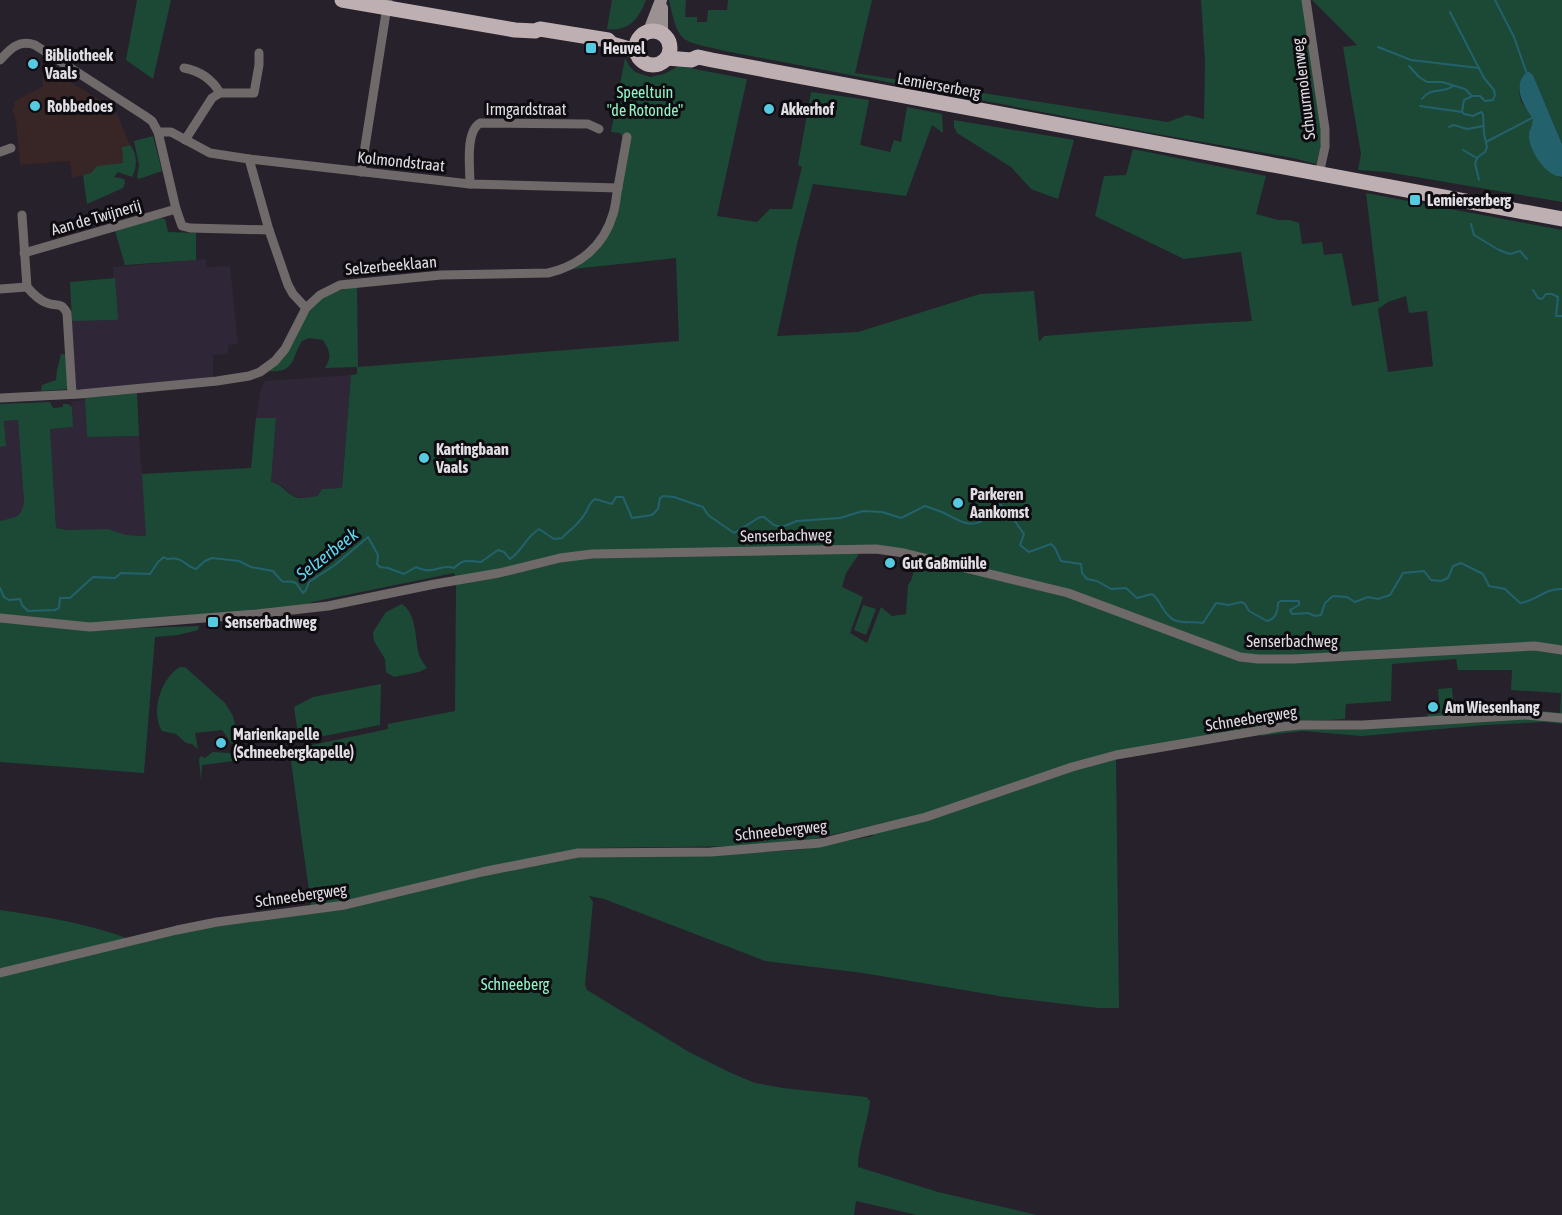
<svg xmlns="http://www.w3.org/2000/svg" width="1562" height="1215" viewBox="0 0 1562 1215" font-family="'Asap Condensed',sans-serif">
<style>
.built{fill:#2f2737}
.education{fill:#382525}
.green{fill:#1c4936;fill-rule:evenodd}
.water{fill:#23626d}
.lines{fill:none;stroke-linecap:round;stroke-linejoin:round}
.stream{stroke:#23626d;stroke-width:2}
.street{stroke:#70696a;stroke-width:9}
.secondary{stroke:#9c9192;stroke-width:12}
.primary{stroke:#beafb2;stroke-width:15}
.poi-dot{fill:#55cae0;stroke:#0e0c10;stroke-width:2}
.labels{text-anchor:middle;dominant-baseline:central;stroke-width:6;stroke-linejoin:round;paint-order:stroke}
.poi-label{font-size:16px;font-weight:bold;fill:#e0dde3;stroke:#0e0c10;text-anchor:start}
.street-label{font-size:16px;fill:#e0dde3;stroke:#0e0c10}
.park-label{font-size:16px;fill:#94f4c7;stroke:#0e0c10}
.water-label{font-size:18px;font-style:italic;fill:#5ed9ee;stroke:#0e0c10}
</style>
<rect width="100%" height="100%" fill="#26212b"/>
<g class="built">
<path d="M206,259V267L230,266L238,344L228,345V354L213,355V377L75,390L72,321L115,320L113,267Z"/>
<path d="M351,375L342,488L322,489L318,497L305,498L293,496L282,486L271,482L276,418H256L260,392L265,381Z"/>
<path d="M85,400L87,437L139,436L147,536L126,535L108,529L67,530L56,528L50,429L73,427L72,407L70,405L73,401Z"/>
<path d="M18,420L24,502L23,511L14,519L0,521V447L6,446L4,421Z"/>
</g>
<path class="education" d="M58,66L59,75L107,104L118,116L130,145L122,147L124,164L97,166L91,173L72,178L70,161L20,165L16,121L12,108L15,106L13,102L43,86L42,71H49V67Z"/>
<g class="green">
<path d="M137,0H171L153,79L126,60Z"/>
<path d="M612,0H646C639,18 629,32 607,29Z"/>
<path d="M669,0H686L685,17H697V22H707L708,10H727L728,0H872L855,73L1168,122L1187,115L1204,119L1205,62L1201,0H1306L1322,131L1320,149L1316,164L1293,158L1146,132L725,51C681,40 679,46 669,0Z"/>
<path d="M1312,0H1562V144L1533,75L1528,71C1519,78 1517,92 1522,103C1525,108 1532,114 1533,120C1534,123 1531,126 1530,129L1560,178L1562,177V202L1387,172L1358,170L1361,154L1343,47L1357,45Z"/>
<path d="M625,58L630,67L635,72L650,77L664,74L679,66L747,79L717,216L757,222L770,209H792L802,167L798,165L811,92L869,100L860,145L890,152L894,140L901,142L907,107L942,114L943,133L932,125L906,196L813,184L797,244L777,336L858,332L980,294L1034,291L1039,342L1044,336L1194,324L1252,321L1241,252L1184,259L1095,216L1104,176L1126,175L1133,149L1266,176L1256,214L1278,220H1290L1299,223L1302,244L1322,242L1324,255L1342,253L1352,306L1379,301L1366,193L1562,230V724L1546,722L1485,725L1362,736L1303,731L1260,736C1276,722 1335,728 1356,727C1389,726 1421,723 1454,721L1453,717H1428L1427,714L1440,713L1438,689L1452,688L1454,711L1534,710L1560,713L1561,693L1511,690L1512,670H1458L1456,659L1392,664L1391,701L1346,704L1345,719L1291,722L1251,729L1252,736L1116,758L1119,1008H1098L1005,997L863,973L765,961L604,899L589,896L593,902L585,985L587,990L689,1052L731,1073L755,1083L783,1088L866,1097L870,1101C868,1123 858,1145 858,1167L938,1192L1037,1215H917L856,1201L854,1215H0V910C44,917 89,923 131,940L133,944L177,931L216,924L344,908L470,877L576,855L670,853L712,855L798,850L873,836L871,826L813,839L744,846L590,848L563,852L473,871L343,903L314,907L311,905L290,754L293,749L388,729V724L455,711L456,586L454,573L312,602L300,608L278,610L118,623H76L22,617L0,616V521C15,517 21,519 24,502L18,420L4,421L6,446L0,447V404L50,402L53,408L63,407V404H68L72,407L73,427L50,429L56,528L67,530L108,529L126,535L146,536L142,474L251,468L256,418H276L271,482C284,486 283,490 293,496C300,500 310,497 318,496L322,489L342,488L351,375L357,374V367L325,368C332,357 330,351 323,340L309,338L302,341C291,358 296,373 269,371L282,360L292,345L304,319L315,304L330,293L357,286L358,367L679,341L676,258L573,269C621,237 620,198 628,146L620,133L611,132ZM1406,296L1409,313L1427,311L1433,366L1388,372L1378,309L1388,302ZM851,545H877L916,553C914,564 915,577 908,585L906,614L892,616L881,607L867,643L850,633L863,597L842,587L846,573L859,554L849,551Z"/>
<path d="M954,120L1074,140L1058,199L1031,189L1011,167L957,133L954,127Z"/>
<path d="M153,136L162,171L139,179L137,177L139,165L134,141Z"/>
<path d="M130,145C137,153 138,167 132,177L118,172L114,177L124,179L125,183L123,188L87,204L83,175L91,173L97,166L123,163L122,147Z"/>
<path d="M160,218L165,219L168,232L196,233V260L125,265L115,231Z"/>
<path d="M115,278L118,318L116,320L72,321L70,282Z"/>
<path d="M61,354L67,355L69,389L41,391L42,385L56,380L57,370Z"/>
<path d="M137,393L139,436L87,437L85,398Z"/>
<path d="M402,604C417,614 415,640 419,655C421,660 424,664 427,668L419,672L394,677L386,672L385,659L374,641L373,632L386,612Z"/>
<path d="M863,605L876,609L866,635L854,630Z"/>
<path d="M0,621L84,630L199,626L198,630L178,635L155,637L144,773L0,762Z"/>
<path d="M180,667H185L225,703L233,716L235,725L234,734L242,750L234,747L222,730L195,733L198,749L192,744L186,743L176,734L162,731C150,712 161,678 180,667Z"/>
<path d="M381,684L380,725L299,741L294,707L313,697Z"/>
<path d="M213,752L228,753L241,756L242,760L202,765L201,781L199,759L201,756L205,758Z"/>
</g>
<path class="water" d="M1528,71L1533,75L1562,144V177C1546,176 1531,153 1529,138C1528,131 1533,125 1533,119C1523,105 1511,85 1528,71Z"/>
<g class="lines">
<g class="stream">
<path d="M1495,0L1514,37L1527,74"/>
<path d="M1450,12L1484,78L1494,90L1495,95L1493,100L1485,101L1480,96H1472L1464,100L1462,112L1464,114L1473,116L1481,112L1483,114L1484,134L1487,147L1485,152L1478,157L1475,163L1479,180"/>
<path d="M1378,47L1411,60L1479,68"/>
<path d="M1409,66L1419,77L1427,82H1442L1465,89L1471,95"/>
<path d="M1422,99C1432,86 1442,94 1453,86"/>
<path d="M1420,106L1462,112"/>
<path d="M1449,127L1454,125L1467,129L1483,126"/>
<path d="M1486,142L1534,117"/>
<path d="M1463,150L1477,158"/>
<path d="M1471,224L1474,235L1499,250L1510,254L1520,251L1527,259"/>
<path d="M1533,290L1538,298L1542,299L1546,294H1552L1558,297L1556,316H1562"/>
<path d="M0,588L4,597L9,600L20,599L22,605L28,611L55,610L59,608L60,598H70L93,577L115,578L121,573L150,574L158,562L164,557L167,559C184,556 184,566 196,569L205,561L212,558L239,561L251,567L273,571C288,589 280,578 296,583L303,593L306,590L309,582L335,565L368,537L378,555L377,564L380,567L388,568L404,574L416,567C436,576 439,563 454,568C465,558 467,561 481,562L498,550L504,552L510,559C523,550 525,538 539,529L554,539L562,538C570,530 581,522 586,512C589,506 589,503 595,499L612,504L616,497H623L632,518L652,515L658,509L660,498L663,496L674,497L703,507L708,515L734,533L760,517H764L774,525L782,527L797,521L840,518L863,511L882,512L901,518L925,506C931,508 938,510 944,513C957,519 969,530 985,519L989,508L1001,505C1010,512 1017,525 1024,534L1020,545L1029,552L1051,544L1055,548L1061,561L1081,564L1082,573L1087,579L1097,581L1111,589L1126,588L1137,598L1152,594C1162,601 1162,614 1174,620C1183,624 1194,621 1203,623L1216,603L1229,605L1241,602L1245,604L1249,611L1267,621C1276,619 1278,611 1278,603L1281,601H1299V605L1290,610L1292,614L1308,613L1315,616L1321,615L1325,603L1333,596L1347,597L1355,602L1368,597L1378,599L1390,595L1403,573L1424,571L1431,580L1441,581L1448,578L1453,566L1461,563L1483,574L1489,586L1505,589L1520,603C1536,601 1546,588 1562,589"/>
</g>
<g class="street">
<path d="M1306,0L1325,129V147L1319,174"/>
<path d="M0,60C10,49 19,39 35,45L145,116L152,121L158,132H171L210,153L249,159L470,184L618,188"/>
<path d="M184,68C200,71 212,79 220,93H254L259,65V53"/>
<path d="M158,132L176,209L182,226L190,228L269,230"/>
<path d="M185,140L212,98L220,93"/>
<path d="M0,152L11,148"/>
<path d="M249,159L269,230L288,285L293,294L306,308"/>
<path d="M361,172L388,0"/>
<path d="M470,184C470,167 465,132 480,123L588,124L599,129"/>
<path d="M22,215L27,287C32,293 39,300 47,303C57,307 61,301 67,313L72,394"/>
<path d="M24,253L176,209"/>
<path d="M0,289L27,287"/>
<path d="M0,398L80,394L217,381L249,376L260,372L275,361L285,349L306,308L320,295L340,285L441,275L548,273C579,266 604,246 613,214C616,205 616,196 618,187C621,170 624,154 627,137"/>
<path d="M0,618L90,627L257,614L328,606L435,584L499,573L560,558L592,554L876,549L904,553L1068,593L1240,657L1258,659H1293L1535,646L1562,650"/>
<path d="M0,973L177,930L217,922L345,905L482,872L578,853L711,852L820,843L926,817L1072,767L1116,755L1280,727L1300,725H1363L1525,715L1562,718"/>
</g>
<g class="secondary">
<path d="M662,8V33"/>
<path d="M649,31L661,0"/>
</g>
<g class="primary">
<path d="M342,0L515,30L535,31L540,29L608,40L612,44L636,51"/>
<circle cx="653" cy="48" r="17"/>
<path d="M667,58L691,60L698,57L712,60L1562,219"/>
</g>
</g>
<g class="poi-dot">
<rect x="585" y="42" width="12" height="12" rx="3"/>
<circle cx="33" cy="64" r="6"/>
<circle cx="35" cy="106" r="6"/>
<circle cx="769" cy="109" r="6"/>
<rect x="1409" y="194" width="12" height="12" rx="3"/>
<circle cx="424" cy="458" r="6"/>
<circle cx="958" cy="503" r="6"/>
<circle cx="890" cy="563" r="6"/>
<rect x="207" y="616" width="12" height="12" rx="3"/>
<circle cx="1433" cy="707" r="6"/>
<circle cx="221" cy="743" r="6"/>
</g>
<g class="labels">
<g class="poi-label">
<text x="603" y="48">Heuvel</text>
<text x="45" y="55">Bibliotheek<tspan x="45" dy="18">Vaals</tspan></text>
<text x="47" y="106">Robbedoes</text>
<text x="781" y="109">Akkerhof</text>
<text x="1427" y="200">Lemierserberg</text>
<text x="436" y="449">Kartingbaan<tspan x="436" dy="18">Vaals</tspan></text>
<text x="970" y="494">Parkeren<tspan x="970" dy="18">Aankomst</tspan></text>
<text x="902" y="563">Gut Gaßmühle</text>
<text x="225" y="622">Senserbachweg</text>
<text x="1445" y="707">Am Wiesenhang</text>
<text x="233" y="734">Marienkapelle<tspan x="233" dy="18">(Schneebergkapelle)</tspan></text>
</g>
<g class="street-label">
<text transform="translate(939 85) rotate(10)">Lemierserberg</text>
<text transform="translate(1303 89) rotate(-97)">Schuurmolenweg</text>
<text x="526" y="109">Irmgardstraat</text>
<text transform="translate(401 161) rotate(6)">Kolmondstraat</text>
<text transform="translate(96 217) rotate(-16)">Aan de Twijnerij</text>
<text transform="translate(391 265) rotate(-5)">Selzerbeeklaan</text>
<text transform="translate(786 535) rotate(-1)">Senserbachweg</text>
<text x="1292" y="641">Senserbachweg</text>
<text transform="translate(1251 718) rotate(-9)">Schneebergweg</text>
<text transform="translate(781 830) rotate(-6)">Schneebergweg</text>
<text transform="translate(301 895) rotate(-8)">Schneebergweg</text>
</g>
<g class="park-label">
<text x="645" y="92">Speeltuin<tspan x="645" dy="18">"de Rotonde"</tspan></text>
<text x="515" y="984">Schneeberg</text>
</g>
<g class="water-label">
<text transform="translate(327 554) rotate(-38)">Selzerbeek</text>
</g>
</g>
</svg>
